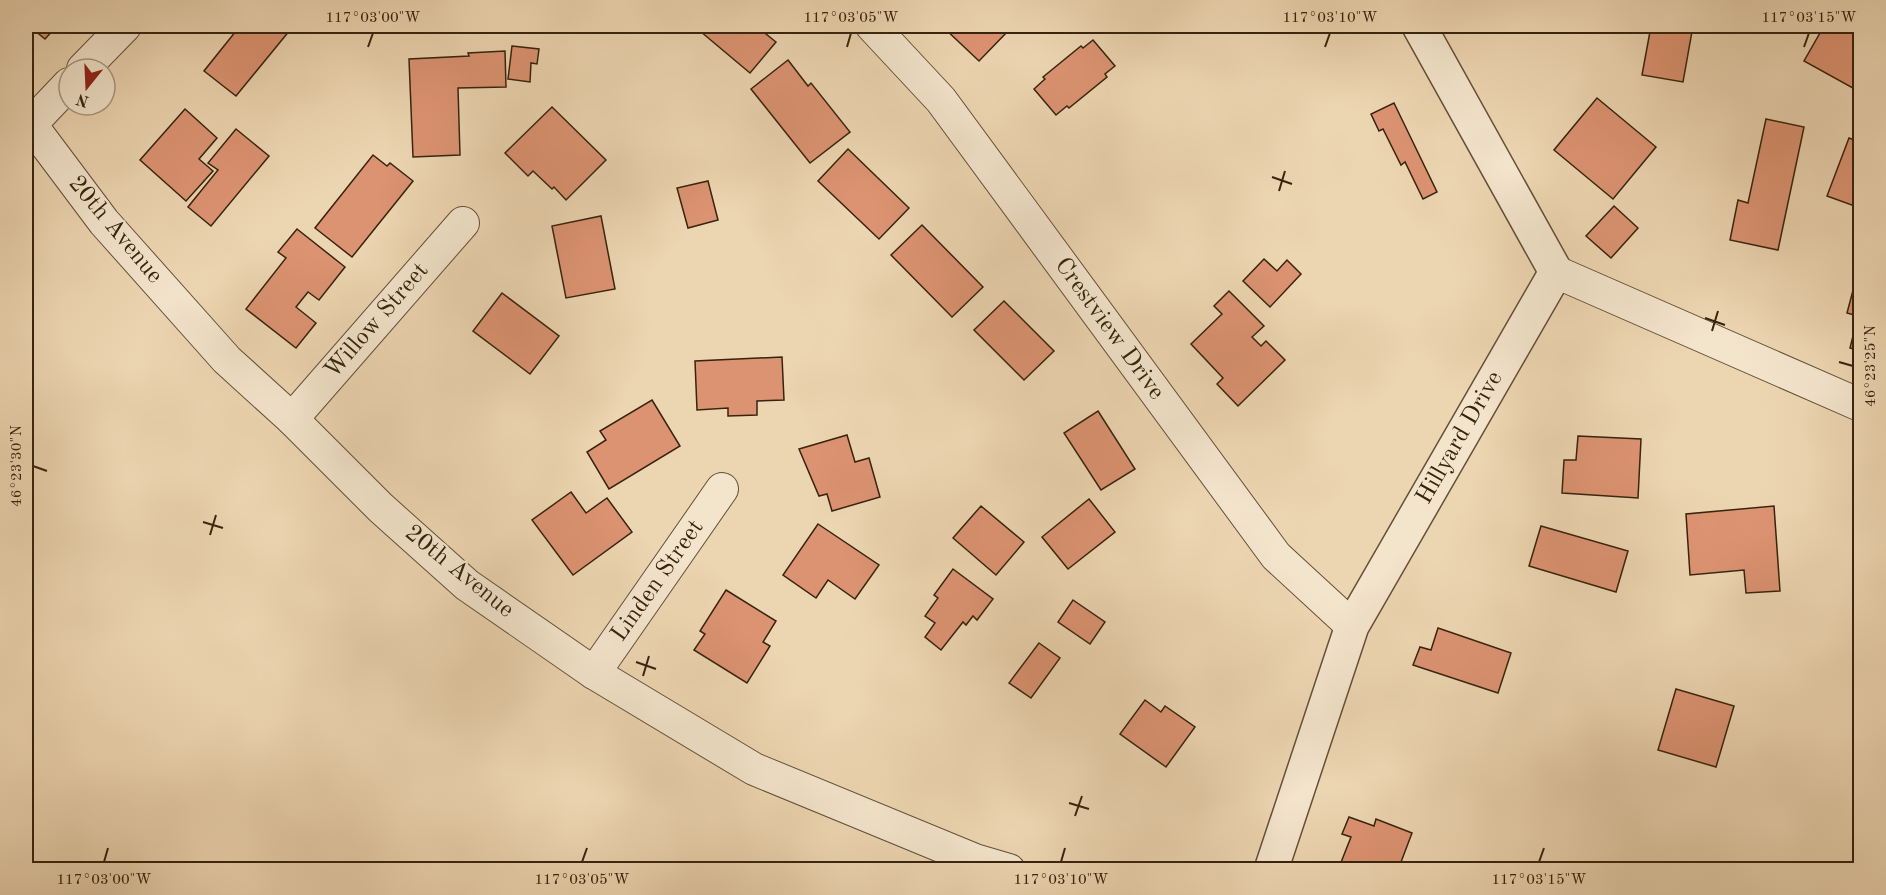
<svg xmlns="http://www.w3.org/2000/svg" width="1886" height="895" viewBox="0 0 1886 895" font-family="'Old Standard TT',serif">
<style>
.building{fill:#dc9372;stroke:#37230e;stroke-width:1.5}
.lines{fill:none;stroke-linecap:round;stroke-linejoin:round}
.minor-casing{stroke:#645037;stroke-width:34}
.tertiary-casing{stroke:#645037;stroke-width:36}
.minor{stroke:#f3e4cc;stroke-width:32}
.tertiary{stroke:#f3e4cc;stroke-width:33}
.ticks{fill:none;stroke:#37230e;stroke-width:2}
.labels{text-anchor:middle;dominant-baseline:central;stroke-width:4.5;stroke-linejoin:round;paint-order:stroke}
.street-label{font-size:24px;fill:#37230e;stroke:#f3e4cc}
.neatline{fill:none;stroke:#37230e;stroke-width:2}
.ticks-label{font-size:15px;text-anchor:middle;fill:#37230e}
</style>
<rect width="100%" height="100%" fill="#ecd5b1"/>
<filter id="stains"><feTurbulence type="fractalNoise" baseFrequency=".00333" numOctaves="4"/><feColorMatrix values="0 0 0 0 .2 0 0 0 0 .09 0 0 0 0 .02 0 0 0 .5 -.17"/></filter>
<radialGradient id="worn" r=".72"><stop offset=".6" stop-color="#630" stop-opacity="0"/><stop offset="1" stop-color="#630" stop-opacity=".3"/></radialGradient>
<g class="building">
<path d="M29,26H57L45,39Z"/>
<path d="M240,26H285L290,30L236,96L204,71Z"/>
<path d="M694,26H756L776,42L750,73Z"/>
<path d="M942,26H1002L1008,31L979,61Z"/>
<path d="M1651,26H1693L1683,82L1642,75Z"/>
<path d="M1824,26H1839L1860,37V92L1804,61Z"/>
<path d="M1093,40L1115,66L1105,74L1107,77L1069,108L1067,106L1056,115L1034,89L1045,79L1043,77L1081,46L1083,48Z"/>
<path d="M512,46L539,49L537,64L531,63L530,82L508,79Z"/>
<path d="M505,51L506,87L458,88L460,155L413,157L409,59L469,56L468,53Z"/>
<path d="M788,60L808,86L811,83L850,132L810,163L751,89Z"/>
<path d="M1597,98L1656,147L1613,199L1554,150Z"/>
<path d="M1394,103L1437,192L1423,199L1405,162L1401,165L1383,129L1379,131L1371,114Z"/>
<path d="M552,107L606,160L566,200L554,187L552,189L533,171L528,176L505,153Z"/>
<path d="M185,109L217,138L199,159L213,171L186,201L140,160Z"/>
<path d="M1766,119L1804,127L1778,250L1730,240L1738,200L1748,203Z"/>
<path d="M236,129L269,156L211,226L188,207L218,170L208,163Z"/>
<path d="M1849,138L1860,142V208L1827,196Z"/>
<path d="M848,149L909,208L879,239L818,181Z"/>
<path d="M373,155L387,166L390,163L413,181L352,257L315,228Z"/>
<path d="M708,181L718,220L688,228L677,188Z"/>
<path d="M1614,206L1638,228L1611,258L1586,236Z"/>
<path d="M601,216L615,289L566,298L552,226Z"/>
<path d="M922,225L983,287L952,317L891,255Z"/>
<path d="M297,229L345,267L319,300L308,292L296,307L316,323L296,348L246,309L286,258L278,252Z"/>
<path d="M1264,259L1277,271L1287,260L1301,274L1270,307L1243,281Z"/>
<path d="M1860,264V351L1850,348L1858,316L1847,313Z"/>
<path d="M1229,291L1264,326L1252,337L1261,346L1266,341L1285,360L1238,406L1217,384L1223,378L1191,344L1222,314L1214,306Z"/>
<path d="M502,293L559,336L530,374L473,331Z"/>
<path d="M1004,301L1054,351L1024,380L974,330Z"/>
<path d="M782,357L784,400L757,401V415L728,416V408L697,410L695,361Z"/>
<path d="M652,400L680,446L609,489L587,452L606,440L600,431Z"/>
<path d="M1098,411L1135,469L1101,490L1064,433Z"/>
<path d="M847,435L855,462L869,458L880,497L832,511L827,494L819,496L799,449Z"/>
<path d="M1578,436L1641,439L1638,498L1562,493L1564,460H1576Z"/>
<path d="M571,492L586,513L607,498L632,532L573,575L532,520Z"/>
<path d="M1089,499L1115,532L1068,569L1042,537Z"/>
<path d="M981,506L1024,542L996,575L953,538Z"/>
<path d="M1774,506L1780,591L1746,593L1744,570L1690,575L1686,514Z"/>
<path d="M818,524L879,565L855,599L828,580L816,598L783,575Z"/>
<path d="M1541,526L1628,551L1616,592L1529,566Z"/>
<path d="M953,569L993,599L977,620L973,616L966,625L963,622L941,650L925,637L935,623L925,616L938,598L934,595Z"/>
<path d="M726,590L776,621L763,642L770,646L747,683L694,650L705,634L700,631Z"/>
<path d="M1073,600L1105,622L1090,644L1058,622Z"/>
<path d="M1438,628L1511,653L1498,693L1413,665L1420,647L1431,650Z"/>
<path d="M1039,643L1060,658L1031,698L1009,683Z"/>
<path d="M1676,689L1734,706L1716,767L1658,750Z"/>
<path d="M1145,700L1161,712L1165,706L1195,727L1166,767L1120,734Z"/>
<path d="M1349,817L1374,826L1376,819L1412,833L1398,870H1338L1351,837L1342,834Z"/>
</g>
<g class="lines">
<g class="minor-casing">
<g id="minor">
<path d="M872,26L941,100L1276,556L1352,626"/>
<path d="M83,69L125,26"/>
<path d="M26,118L104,222L227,360L292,419L381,508L467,585L594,673L754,769L975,860L1009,870"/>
<path d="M31,124L69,84"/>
<path d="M1556,272L1860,405"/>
<path d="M292,419L463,223"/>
<path d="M594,673L722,489"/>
</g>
</g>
<g class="tertiary-casing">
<path id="tertiary" d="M1271,870L1352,626L1556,272L1419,26"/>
</g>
<use href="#minor" class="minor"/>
<use href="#tertiary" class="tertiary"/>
</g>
<path class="ticks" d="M368,47L373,33M847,47L851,33M1325,47L1330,33M1804,47L1809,33M1272,177L1292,184M1279,191L1285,171M1705,318L1725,325M1712,331L1718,311M1839,362L1853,366M33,466L47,471M203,522L223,528M210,535L216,515M636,662L656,669M643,676L649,656M1069,803L1089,809M1075,816L1082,796M104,862L108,848M582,862L587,848M1061,862L1065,848M1539,862L1544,848"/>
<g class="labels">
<g class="street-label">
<text transform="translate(115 230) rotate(50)">20th Avenue</text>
<text transform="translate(377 321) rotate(-49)">Willow Street</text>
<text transform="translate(1109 329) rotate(54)">Crestview Drive</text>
<text transform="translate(1460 438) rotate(-60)">Hillyard Drive</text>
<text transform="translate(459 572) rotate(39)">20th Avenue</text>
<text transform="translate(658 581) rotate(-55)">Linden Street</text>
</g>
</g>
<rect width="1886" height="895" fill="none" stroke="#ecd5b1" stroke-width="66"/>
<g transform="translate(87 87) rotate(198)"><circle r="28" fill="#f3e4cc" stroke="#a89780" stroke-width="1.5"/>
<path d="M0-4.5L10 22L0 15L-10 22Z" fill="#8f2418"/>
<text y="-9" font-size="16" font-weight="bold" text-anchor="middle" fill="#37230e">N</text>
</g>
<rect x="33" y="33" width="1820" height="829" class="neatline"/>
<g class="ticks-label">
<text x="373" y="22">117°03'00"W</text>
<text x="851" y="22">117°03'05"W</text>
<text x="1330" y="22">117°03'10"W</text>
<text x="1809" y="22">117°03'15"W</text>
<text transform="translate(1870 366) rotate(-90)" y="5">46°23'25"N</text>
<text transform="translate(16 466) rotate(-90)" y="5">46°23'30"N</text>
<text x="104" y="884">117°03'00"W</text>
<text x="582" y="884">117°03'05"W</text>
<text x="1061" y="884">117°03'10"W</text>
<text x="1539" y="884">117°03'15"W</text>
</g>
<rect width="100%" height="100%" filter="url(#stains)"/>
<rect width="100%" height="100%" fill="url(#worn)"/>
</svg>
